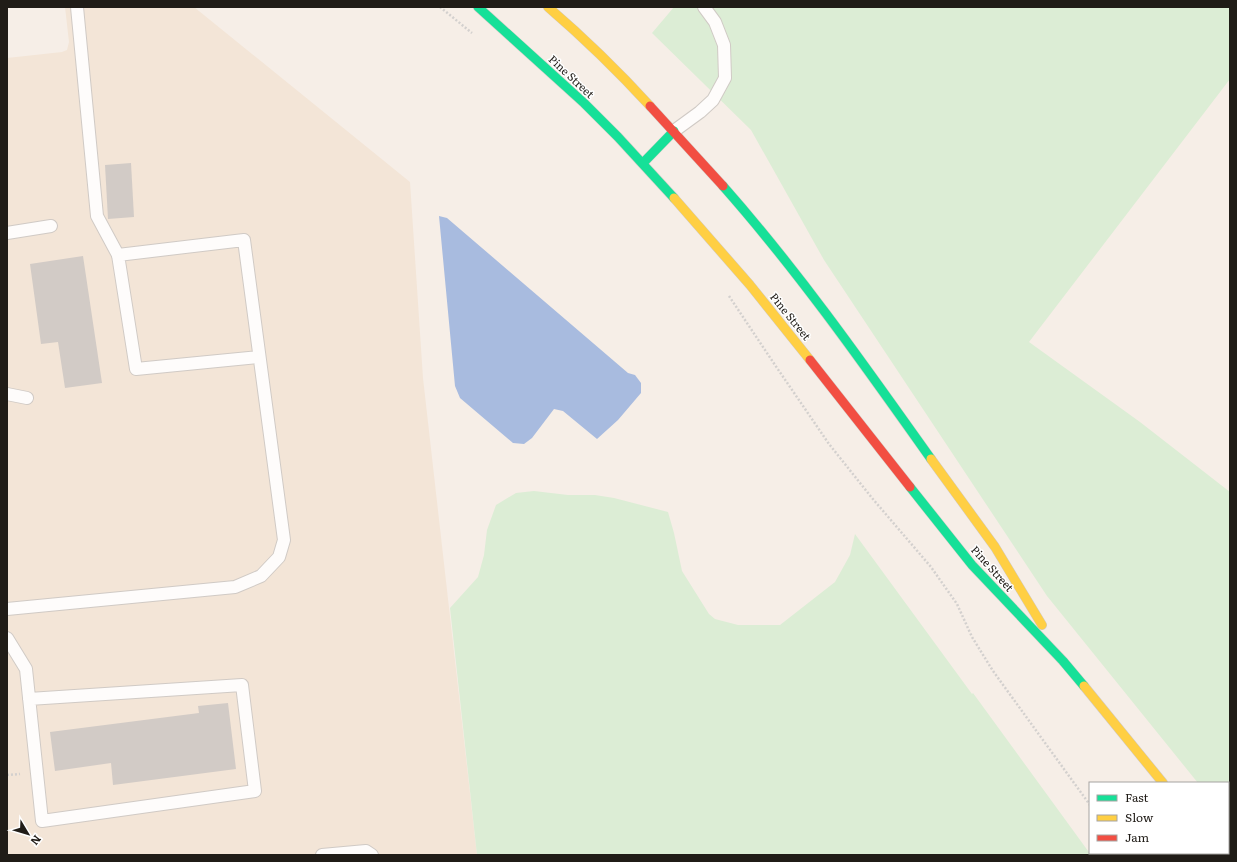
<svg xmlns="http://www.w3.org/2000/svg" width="1237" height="862" viewBox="0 0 1237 862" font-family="Literata,serif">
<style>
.built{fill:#f3e5d7}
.green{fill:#dcedd5}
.water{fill:#a8bbdf}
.building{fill:#d2cbc6}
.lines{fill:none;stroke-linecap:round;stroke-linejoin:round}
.lane-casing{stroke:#d0cac5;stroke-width:14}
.fast-casing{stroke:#d0cac5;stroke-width:10}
.slow-casing{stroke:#d0cac5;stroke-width:10}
.jam-casing{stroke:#d0cac5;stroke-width:10}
.path{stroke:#d3d0ce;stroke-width:2.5;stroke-dasharray:2 2;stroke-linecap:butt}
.lane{stroke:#fefcfb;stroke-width:12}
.fast{stroke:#16e098;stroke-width:9}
.slow{stroke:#ffcf43;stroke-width:9}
.jam{stroke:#f24e42;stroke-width:9}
.labels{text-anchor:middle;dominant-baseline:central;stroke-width:3;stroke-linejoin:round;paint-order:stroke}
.street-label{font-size:11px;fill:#201c17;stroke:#fff}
</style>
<rect width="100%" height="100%" fill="#f6eee7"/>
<path class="built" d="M65,7H194L410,182L423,378L477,855H7V58L62,52L67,50L69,42Z"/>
<g class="green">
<path d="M674,7H1230V79L1029,342L1140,422L1230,492V822L1228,819V783H1198L1047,596L824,260L751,130L652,33Z"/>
<path d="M534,491L568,495H595L614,498L668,512L674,533L682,571L709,614L715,619L738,625H780L835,582L850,555L855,534L972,694L973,693L1091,855H477L450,608L478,577L484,555L487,530L496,505L516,493Z"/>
</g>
<path class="water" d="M439,216L447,218L628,373L635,375L641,383V393L618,420L597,439L563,411L554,409L532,438L524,444L513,443L460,398L455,386Z"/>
<g class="building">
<path d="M131,163L134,217L108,219L105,165Z"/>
<path d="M83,256L102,383L65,388L58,342L41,344L30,264Z"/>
<path d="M228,703L236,769L113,785L111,763L55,771L50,732L199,713L198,706Z"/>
</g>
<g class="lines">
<g class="lane-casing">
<g id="lane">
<path d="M77,7L97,216L118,255"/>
<path d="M674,131L700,112L713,100L725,78L724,45L715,22L704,7"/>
<path d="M7,233L51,226"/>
<path d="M7,394L27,398"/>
<path d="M7,609L235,587L261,576L279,557L284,540L244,240L118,255L136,369L259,357"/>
<path d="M7,638L26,669L42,821L255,791L242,685L29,699"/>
<path d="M322,855L366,851L372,855"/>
</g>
</g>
<g class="fast-casing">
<g id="fast">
<path d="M478,7L584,103L618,137L674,198"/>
<path d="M643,163L674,131"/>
<path d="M723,186C799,272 865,366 931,459"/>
<path d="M910,487L972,565L1063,661L1084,686"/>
<path d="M1222,853L1224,855"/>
</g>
</g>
<g class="slow-casing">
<g id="slow">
<path d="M548,7C584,38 618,71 650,106"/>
<path d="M674,198L750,285L810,360"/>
<path d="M931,459L995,547L1042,625"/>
<path d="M1084,686L1163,783"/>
</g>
</g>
<g class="jam-casing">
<g id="jam">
<path d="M650,106L723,186"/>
<path d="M810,360L910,487"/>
</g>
</g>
<g class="path">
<path d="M440,7L472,33"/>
<path d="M729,296L775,365L829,444L872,498L931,567L957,604L972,637L993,671L1090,805"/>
<path d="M7,775L20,774"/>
<path d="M1125,853L1127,855"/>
</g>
<use href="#lane" class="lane"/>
<use href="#fast" class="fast"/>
<use href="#slow" class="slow"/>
<use href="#jam" class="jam"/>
</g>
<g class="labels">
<g class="street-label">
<text transform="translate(572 76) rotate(43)">Pine Street</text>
<text transform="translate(791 316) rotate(51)">Pine Street</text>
<text transform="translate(993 568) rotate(48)">Pine Street</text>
</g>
</g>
<rect width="1237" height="862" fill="none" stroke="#201c17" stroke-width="16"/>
<rect x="1089" y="782" width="140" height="72" fill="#ffffff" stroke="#a6a4a2"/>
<rect x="1097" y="795" width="20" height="6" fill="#16e098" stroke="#a6a4a2"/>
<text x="1125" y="802" font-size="12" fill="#201c17">Fast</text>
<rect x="1097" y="815" width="20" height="6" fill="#ffcf43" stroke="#a6a4a2"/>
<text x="1125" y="822" font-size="12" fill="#201c17">Slow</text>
<rect x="1097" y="835" width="20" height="6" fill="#f24e42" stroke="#a6a4a2"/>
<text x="1125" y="842" font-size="12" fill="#201c17">Jam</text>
<g transform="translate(28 834) rotate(128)" stroke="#ffffff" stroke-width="3" paint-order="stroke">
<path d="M0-3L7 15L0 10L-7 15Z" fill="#201c17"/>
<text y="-6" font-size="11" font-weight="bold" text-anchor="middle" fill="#201c17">N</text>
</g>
</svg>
